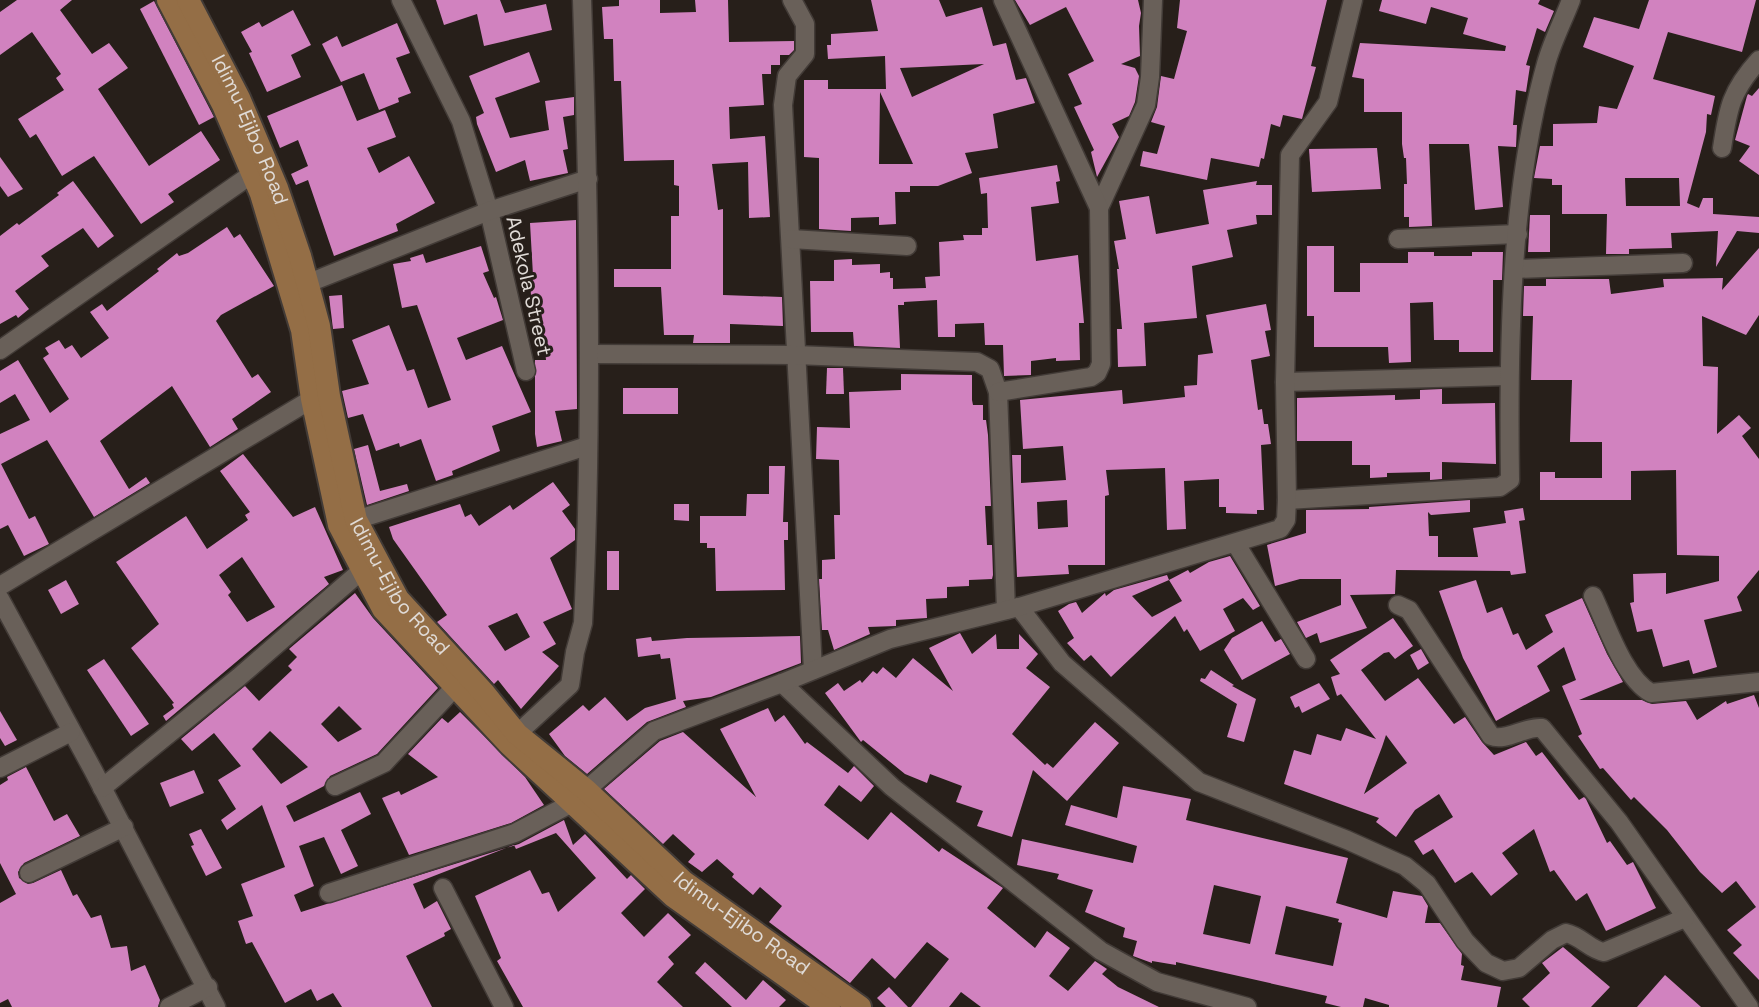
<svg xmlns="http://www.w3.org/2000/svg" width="1759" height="1007" viewBox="0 0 1759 1007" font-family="'Space Grotesk',sans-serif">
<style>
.building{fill:#d182bf;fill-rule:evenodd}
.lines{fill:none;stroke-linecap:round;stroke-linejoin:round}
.minor-casing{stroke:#423b37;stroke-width:21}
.major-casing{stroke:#423b37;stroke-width:26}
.minor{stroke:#696059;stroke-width:18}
.major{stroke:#946e46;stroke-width:22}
.labels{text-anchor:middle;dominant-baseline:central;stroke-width:6;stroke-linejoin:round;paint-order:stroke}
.street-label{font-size:20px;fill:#e0dbd7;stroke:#271f1a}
</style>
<rect width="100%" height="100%" fill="#271f1a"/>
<g class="building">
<path d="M17,0H72L60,10L92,54L109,43L128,68L98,89L149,166L201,131L220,160L168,194L174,202L141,224L94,156L62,176L36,134L30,138L18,119L64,90L56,78L61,74L32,32L0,55V12Z"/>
<path d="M436,0H500L505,13L546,4L552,30L484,46L477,14L444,25Z"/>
<path d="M619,0H660V13L696,12L695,0H728L729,42L794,41V50L789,55H780V65H771V74H762L764,105L729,107L730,139L765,136L770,217L749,218L748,162L712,164L718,210L723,209V295L782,297L783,326L730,324V343H693L694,335H664L661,287H614V269H671V216H679V186L674,185V160L624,161L621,81H614L613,39H604L602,7L619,6Z"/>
<path d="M871,0H939L946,17L982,7L993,46L1006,43L1016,80L1026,78L1035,103L993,114L998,148L965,153L972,173L938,186H910V192H895L896,224L879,225V217L851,218V231L819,229V158L804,157V80H828V89H886L885,56L828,59L827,45H831V34L878,31ZM984,64L912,97L900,68ZM880,92L913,164H879Z"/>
<path d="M1015,0H1138L1141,13L1139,26L1140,56L1121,64L1135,68L1139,76L1135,102L1129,116L1112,124L1119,137L1097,177L1091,152L1094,150L1074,107L1082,104L1068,74L1094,61L1066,7L1030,25Z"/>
<path d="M1180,0H1327L1311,66L1316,67L1302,119L1283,115L1280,127L1271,124L1264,159L1261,158L1259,167L1211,158L1207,180L1140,166L1143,151L1157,154L1165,126L1151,122L1157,107L1161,76L1174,79L1187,31L1177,28Z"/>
<path d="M1382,0H1540L1538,4L1554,11L1545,32L1537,28L1526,65L1530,66L1526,92L1516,90L1513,125H1517L1516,147L1498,146L1503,207L1475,210L1469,144H1429L1432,226L1409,227V217H1404V184H1407L1406,158H1404L1402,144V112H1364V79L1352,77L1360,43L1505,51L1506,46L1463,34L1468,18L1431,7L1426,24L1379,11Z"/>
<path d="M1649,0H1756L1742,52L1668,32L1653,79L1715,96L1711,115L1707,114L1706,132L1687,203L1699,208L1703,198H1713V214L1759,217V233L1737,231L1716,267L1718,231L1671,233L1672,248L1629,249V254H1606L1607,214H1562V185H1552V179L1534,178L1540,146H1553V124L1597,123L1599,106L1617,109L1634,66L1583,47L1594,17L1639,29ZM1625,178H1679L1680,206H1626Z"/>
<path d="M154,1L214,117L199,125L140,9Z"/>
<path d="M293,10L311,45L291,55L301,77L267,92L249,53L252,52L241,32L259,22L262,27Z"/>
<path d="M397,23L410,53L396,58L411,93L398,98L399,102L379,110L364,73L341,82L322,44L337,36L342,47Z"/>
<path d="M529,52L540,82L495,98L510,138L549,130L545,101L574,97V115L563,117L568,149L563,150L568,173L530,181L525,160L496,172L477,124L476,117L484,113L469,76Z"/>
<path d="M342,85L357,121L385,110L396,137L367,148L379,173L409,156L435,203L396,224L398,231L334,256L308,180L296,185L291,174L308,166L298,140L280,148L267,116Z"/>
<path d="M1759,88V175L1739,161L1750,146L1735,140L1747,96L1748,94L1752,96Z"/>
<path d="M1377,148L1381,189L1312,192L1309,149Z"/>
<path d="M0,157L23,189L8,197L0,186Z"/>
<path d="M1057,165L1060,181L1056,182L1059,203L1031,207L1036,261L1078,255L1084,323H1079L1080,360L1056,361V358L1031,361V375L1004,376L1003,345H985L984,323L955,324V337H938L937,300L904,302V305H898L900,348L854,346L853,332H811L810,281H834V260L852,259V265L880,264V273L890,272V278H893V289L926,288L925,277L940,276L939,242L964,240L963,235H982V228H988L987,193L981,194L979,178Z"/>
<path d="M73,181L114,236L98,248L83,228L41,256L49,266L15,291L29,309L18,318L16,315L0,324V236L17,223L19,225L59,195L57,193Z"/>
<path d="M1257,181L1256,185H1272V215H1256L1257,224L1227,230L1233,257L1192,266L1197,318L1144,323L1146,366L1118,367L1117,329H1122L1117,269H1119L1114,241L1126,239L1119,201L1149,196L1156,234L1209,224L1203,190Z"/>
<path d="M1530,215H1550V252H1528Z"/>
<path d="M576,220L577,409L555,411L562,441L537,447L535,434V360H546L542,319H532L530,275H533L530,223Z"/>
<path d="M227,227L234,238L240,234L274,286L221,315L216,321L252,378L258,374L271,392L232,419L238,429L210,447L172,386L100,441L129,489L146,477L150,483L94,517L47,440L1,464L29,519L35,516L49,544L24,556L8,525L0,529V434L30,420L15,394L0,403V371L18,360L50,413L69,399L43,358L49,354L45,348L59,340L65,349L72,345L81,358L109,338L90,312L102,304L107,311L159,271L157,269L177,253L179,256L188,253Z"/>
<path d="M481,246L489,271L483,273L494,298L496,297L503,320L457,338L466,360L502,346L531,412L492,426L500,451L452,471L453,475L436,481L421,439L400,447L399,443L376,451L363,414L348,418L342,391L369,384L352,340L389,325L407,371L414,369L428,408L451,400L417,305L402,308L393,264L411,261L410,258L423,254L426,263Z"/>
<path d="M1307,246H1334V292H1360V263H1408V252H1434V256H1472V252H1503L1502,280H1493V352H1459V340H1434L1433,302L1410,303L1411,362L1389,363L1388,347H1314V316H1307Z"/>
<path d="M1759,248V315L1746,335L1702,316L1703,366L1718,367L1717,434L1739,415L1751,428L1742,436L1759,459V570L1737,597L1742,611L1704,620L1717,667L1693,674L1689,660L1663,667L1652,629L1637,632L1630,603L1634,602L1633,574L1666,573V594L1719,581V556L1677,555L1676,470L1631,471V500H1540V472H1555V478H1602V442H1570L1572,380H1531L1533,316H1523L1524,286H1546V279H1609L1611,294L1664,287L1663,279L1723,278L1722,290Z"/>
<path d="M342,295L344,328L333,329L329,296Z"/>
<path d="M1266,304L1271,330L1265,331L1270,356L1251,360L1258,410L1262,409L1264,424H1268L1271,444L1261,445L1264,510H1257V514L1226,513V507H1219V479L1184,481L1186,529L1167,530L1165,468L1106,470L1109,495L1105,496V565H1068L1069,574L1017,577L1012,455H1021V483L1066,480L1063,446L1023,449L1020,400L1122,390L1123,404L1185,397L1184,386L1197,385L1198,355L1213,353L1206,315ZM1067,500L1068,527L1038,529L1037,502Z"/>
<path d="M827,368H843L844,394H826Z"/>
<path d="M901,374L972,375V400L973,405H983V420H986L988,435L991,506H985L987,545H992L993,575L992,579L969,580V586L947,587V598L926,599L927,618L896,620V626L868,627L870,634L834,650L828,630H822L819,579H822V560L835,559L834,515H840L839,460L816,459L817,427L850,428L849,392L901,390Z"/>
<rect x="623" y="388" width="55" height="26"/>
<path d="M1442,389V404L1495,403L1496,464L1442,462V479L1430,480V472L1387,473V477L1370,478V465H1352V441H1297V398L1395,395V400L1420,399V390Z"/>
<path d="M368,445L380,491L407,484L409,491L367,505L354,449Z"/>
<path d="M243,454L293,517L315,507L343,570L324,577L329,584L166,721L163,716L174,708L172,704L174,703L131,648L159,624L116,562L186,516L207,549L248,520L245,515L250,512L220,471ZM242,557L275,607L247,622L228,595L231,592L219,575Z"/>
<path d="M769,466H785L783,522H788V540H784L785,590L716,591L715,548H707V543H700V516H746L747,494H769Z"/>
<path d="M553,482L570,505L562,511L575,529V540L550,558L572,609L543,622L556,644L542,652L559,666L521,709L498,680L494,684L437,622L447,615L393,539L389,527L460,504L465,517L471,514L479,526L510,505L513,510ZM517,613L530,637L505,651L488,626Z"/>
<path d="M1470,500V512L1431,515L1428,512L1429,536H1438V557H1478L1473,528L1506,523L1504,511L1523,508L1525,520L1519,521L1526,573L1511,575L1510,571L1396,570L1395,594L1350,595L1367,628L1320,643L1317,633L1306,638L1297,622L1341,605V579H1300L1275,586L1267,545L1306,533V510L1369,509V507Z"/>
<path d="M674,504H689V521L674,520Z"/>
<rect x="607" y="551" width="12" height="39"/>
<path d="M1230,556L1260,606L1253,610L1243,598L1223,609L1235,631L1200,651L1187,629L1184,632L1175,616L1111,677L1091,655L1084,661L1067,643L1074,638L1058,611L1069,604L1076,602L1082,613L1105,593L1106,596L1114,590L1167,575L1169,580L1132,596L1152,617L1182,601L1169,580L1188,570L1190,573L1209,562Z"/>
<path d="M66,580L79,604L61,614L48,590Z"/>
<path d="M1476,580L1487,613L1502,607L1513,635L1518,633L1526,650L1553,632L1545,615L1582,598L1607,654L1623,682L1579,700H1642L1652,704L1686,701L1697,720L1726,701L1727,704L1754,695L1759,708V980L1733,953L1742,945L1727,930L1756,907L1736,881L1722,893L1700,872L1667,830L1634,797L1631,800L1603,768L1600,769L1578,736L1582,734L1562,686L1576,680L1564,647L1537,666L1550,691L1496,721L1463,658L1439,591Z"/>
<path d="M355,593L373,618L438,688L377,754L330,776L324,786L286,806L294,822L360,792L371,814L341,830L358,866L341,874L324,837L299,846L314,886L294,895L301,912L519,844L564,820L573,845L585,834L627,879L631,875L645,889L621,913L644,937L668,913L691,935L668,957L674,964L657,982L683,1007H523L497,961L501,958L475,896L530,870L542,894L549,892L558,912L596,878L556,833L516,849L514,845L413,884L424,909L437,901L451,929L444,933L445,936L406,956L432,1007H342L333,993L317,1001L311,989L285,1003L252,942L246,944L238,921L253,916L241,884L285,867L262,805L227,830L221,820L236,809L218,780L241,766L214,733L192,751L181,739L245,686L259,701L292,670L288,666L297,657L289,649ZM339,706L362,729L338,742L321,724ZM270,731L308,767L281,784L252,749Z"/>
<path d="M1393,618L1413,646L1395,659L1389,652L1384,653L1361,670L1385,701L1418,678L1454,724L1465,717L1482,742L1494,755L1526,742L1536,756L1542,752L1579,800L1584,797L1586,799L1607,843L1610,841L1627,865L1633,862L1656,908L1606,931L1587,893L1576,901L1554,870L1550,872L1534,829L1502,853L1518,874L1491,896L1472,872L1455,883L1433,849L1423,855L1414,841L1453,817L1439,794L1415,810L1396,837L1376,822L1379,818L1284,784L1294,750L1311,755L1317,734L1341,741L1346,728L1376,739L1341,694L1337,696L1331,677L1340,674L1330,660ZM1386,735L1407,763L1364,794L1382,747Z"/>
<path d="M1262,621L1275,642L1281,639L1290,654L1242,680L1224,650L1232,638Z"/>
<path d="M960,633L972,654L996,634L997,649H1019V634L1038,654L1026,668L1050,687L1012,734L1045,765L1047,763L1053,768L1095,722L1119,743L1067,801L1033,770L1012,837L977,826L983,811L956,802L962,786L930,774L927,783L905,774L863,740L861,742L825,693L838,683L844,691L860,680L862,683L873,671L877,674L883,667L896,678L913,658L953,691L929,648Z"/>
<path d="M800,636L801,663L711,697L683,701L686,707L647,722L587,774L565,756L549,734L583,705L589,711L605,697L627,721L645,708L676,699L670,658L661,659L660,654L638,657L636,639L651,637L652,641L687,638Z"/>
<path d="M1421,649L1429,663L1418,670L1410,655Z"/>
<path d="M104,659L149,724L131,736L87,670Z"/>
<path d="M1211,670L1234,685L1232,686L1256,699L1244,742L1227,737L1237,704L1200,681L1201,678L1205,679Z"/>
<path d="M1319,683L1330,699L1302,713L1299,706L1295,708L1290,697Z"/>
<path d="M768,708L775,722L784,715L805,744L807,742L848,773L854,766L874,786L861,802L839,785L824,805L868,840L891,812L939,852L942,848L1003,888L987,908L1035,948L1047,931L1070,948L1049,976L1068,991L1095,961L1107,969L1102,974L1118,987L1159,1007H981L961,992L949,1007H911L949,959L927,942L895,979L872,958L850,983L769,922L782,906L760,887L753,895L732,877L734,874L717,859L702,872L688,862L695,854L673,834L663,844L604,789L660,741L683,732L756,797L720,729Z"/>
<path d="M0,711L17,740L5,746L0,738Z"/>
<path d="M460,712L525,777L544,805L511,823L409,855L382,798L399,791L401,795L438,777L408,754L442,718L448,723Z"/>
<path d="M26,767L54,821L67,814L80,836L24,863L18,872L19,878L28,884L33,883L61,870L73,896L77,894L91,918L101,915L111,948L127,946L131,971L145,965L160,1000L158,1007H12L8,999L0,1003V903L16,894L0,863V785L8,780L7,777Z"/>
<path d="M194,770L204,793L170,807L160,783Z"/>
<path d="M1123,786L1191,799L1186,820L1348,858L1336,903L1387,918L1393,891L1422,896L1428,906L1425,923H1440L1462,954L1461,965L1464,966L1461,980L1501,987L1497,1007H1389V1005L1365,998L1363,1007H1341L1325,1003L1327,996L1176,962V965L1152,961V963L1133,956L1137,941L1123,937L1125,928L1085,912L1093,890L1057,879L1059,874L1017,865L1022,839L1133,863L1137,846L1065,825L1071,805L1117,818ZM1214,885L1261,896L1250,944L1203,934ZM1286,906L1339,919L1338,922L1342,923L1333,966L1275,954Z"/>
<path d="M201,829L222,868L206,876L191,846L194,845L189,834Z"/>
<path d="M1563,947L1610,987L1591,1007H1530L1522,999L1550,973L1542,963Z"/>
<path d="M705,962L746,1000L763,980L786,1000L779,1007H732L695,973Z"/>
<path d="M1665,975L1701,1007H1637Z"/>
<path d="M889,987L908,1007H886L877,998Z"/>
</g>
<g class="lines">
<g class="minor-casing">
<g id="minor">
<path d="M401,0L461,121L489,211L526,371"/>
<path d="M792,0L805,24V54L787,76L783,105L813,670"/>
<path d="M1722,148C1728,108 1731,91 1759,60"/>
<path d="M1099,208L1146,105L1150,77L1153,0"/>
<path d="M791,239L907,246"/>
<path d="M1398,239L1518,234"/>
<path d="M1515,269L1683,263"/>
<path d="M306,284L489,211L588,179"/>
<path d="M0,350L252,174"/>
<path d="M590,354L795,355L977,362L990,369L998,392L1006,610"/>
<path d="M1285,382L1508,376"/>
<path d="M998,392L1091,377L1097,373L1101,364L1099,208L1003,0"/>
<path d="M1287,500L1500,487L1510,480C1508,347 1510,192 1546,64C1552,42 1563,21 1571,0"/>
<path d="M356,520L587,446"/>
<path d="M1236,544L1306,659"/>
<path d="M0,586L312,399"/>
<path d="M1593,596C1607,625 1623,677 1651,693L1759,682"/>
<path d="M0,599L93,770L216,1007"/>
<path d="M1398,605L1409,610L1491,736C1506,742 1525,726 1542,728L1619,822L1749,1007"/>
<path d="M1019,607L1062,663L1199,782L1347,840L1405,866L1427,884L1465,941L1486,963L1503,971L1519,968L1552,940L1566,933C1581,936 1590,950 1604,952L1685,918"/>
<path d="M782,683L892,787L1101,951L1157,982L1247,1007"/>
<path d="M517,734L570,685L575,652L583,623C593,416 589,208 582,0"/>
<path d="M0,768L71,732"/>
<path d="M335,786L384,763L454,688"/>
<path d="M102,788L239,677L361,571"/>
<path d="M586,790L654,731L782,683L890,639L1019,607L1280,529L1286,520L1287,500L1285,382L1290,155L1328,102L1353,0"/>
<path d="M29,873L124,827"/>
<path d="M443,888L504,1007"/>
<path d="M329,893L515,833L572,803"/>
<path d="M169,1007L208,987"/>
</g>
</g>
<g class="major-casing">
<g id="major">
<path d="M168,0L223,105L261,194L302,330L312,399L339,525L383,609L510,745L673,896L829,1007"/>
<path id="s1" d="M188,0L239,98L277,188L300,256L319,326L329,396L356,520L398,599L484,693L517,734L586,790L684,882L860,1007"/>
</g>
</g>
<use href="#minor" class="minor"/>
<use href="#major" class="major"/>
</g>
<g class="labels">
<g class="street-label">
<text stroke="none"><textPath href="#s1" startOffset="144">Idimu-Ejibo Road</textPath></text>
<text transform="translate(529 286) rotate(77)">Adekola Street</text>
<text stroke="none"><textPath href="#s1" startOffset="630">Idimu-Ejibo Road</textPath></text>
<text stroke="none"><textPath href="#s1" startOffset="1114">Idimu-Ejibo Road</textPath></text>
</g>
</g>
</svg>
